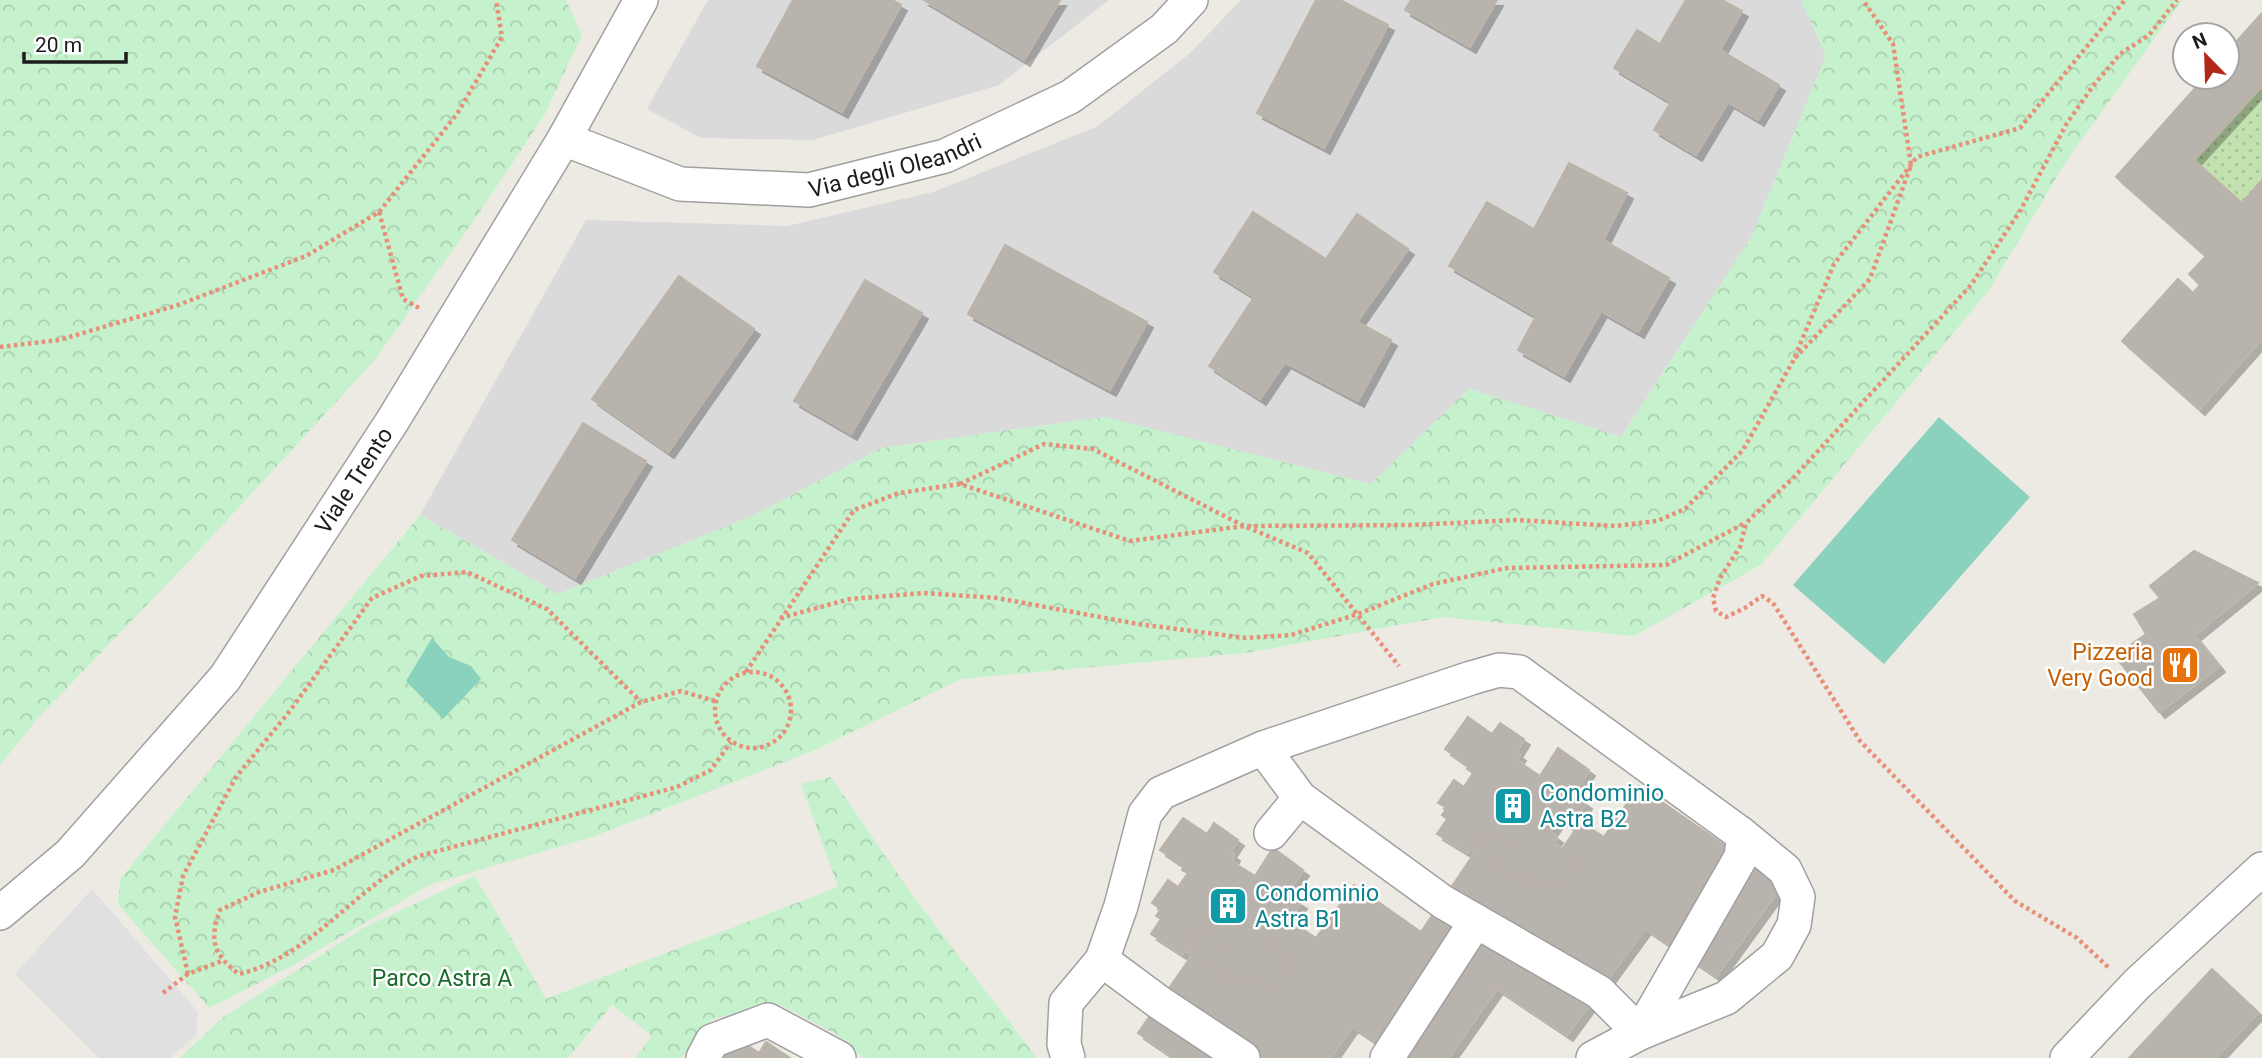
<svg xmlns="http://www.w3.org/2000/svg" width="2262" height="1058" viewBox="0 0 2262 1058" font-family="Roboto,sans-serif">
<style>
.residential{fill:#dadada}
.park{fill:url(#park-crowns)}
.garden{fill:url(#garden-dots)}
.pitch{fill:#8bd2be}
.parking{fill:#e0e0e0}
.building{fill:#b9b3ad;stroke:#bcb3a8;stroke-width:2;filter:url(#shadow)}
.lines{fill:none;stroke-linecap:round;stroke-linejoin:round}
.minor-casing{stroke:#a0a0a0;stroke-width:36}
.path{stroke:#e88f79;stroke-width:4.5;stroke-dasharray:3.5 3.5;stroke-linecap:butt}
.minor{stroke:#fff;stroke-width:33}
.labels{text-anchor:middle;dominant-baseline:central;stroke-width:5;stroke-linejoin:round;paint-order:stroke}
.street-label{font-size:23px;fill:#1c1c1c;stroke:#fff}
.food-label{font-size:23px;fill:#c56008;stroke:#fff;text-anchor:end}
.culture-label{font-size:23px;fill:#0d838f;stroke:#fff;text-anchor:start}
.park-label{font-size:23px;fill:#186c28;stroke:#fff}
</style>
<defs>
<pattern id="park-crowns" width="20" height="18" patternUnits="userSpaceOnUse" patternTransform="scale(1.75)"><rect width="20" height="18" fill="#c5f2cd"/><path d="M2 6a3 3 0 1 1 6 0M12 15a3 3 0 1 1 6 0" fill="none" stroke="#a9cfaf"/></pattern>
<pattern id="garden-dots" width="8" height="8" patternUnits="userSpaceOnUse" patternTransform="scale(1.75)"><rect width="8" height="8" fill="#c3e1af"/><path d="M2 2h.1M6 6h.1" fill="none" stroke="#a7c096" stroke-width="1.8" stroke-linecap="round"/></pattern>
<filter id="shadow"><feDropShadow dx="6" dy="6" stdDeviation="0" flood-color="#0004"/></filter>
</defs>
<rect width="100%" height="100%" fill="#eceae3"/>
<g class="residential">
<path d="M708,0H1109L999,85L813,140L701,138L647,109Z"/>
<path d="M1241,0H1801L1826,56L1751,238L1621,437L1469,389L1371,484L1105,417L882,448L750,517L558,594L420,515L586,220L787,226L933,192L1098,126L1189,54Z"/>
</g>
<g class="park">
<path d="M0,0H566L582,35L545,114L479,213L374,361L193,557L39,717L0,765Z"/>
<path d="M1801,0H2182L2065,163L1989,290L1762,564L1634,636L1443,617L1245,653L961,679L815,750L595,836L429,885L290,967L209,1008L118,904L120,879L420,515L558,594L750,517L882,448L1105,417L1371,484L1469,389L1621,437L1751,238L1826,56Z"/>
<path d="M831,777L915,899L1037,1058H863L836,1034L781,1005L712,1019L681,1058H635L652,1036L612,1005L568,1058H180L222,1018L365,927L475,876L546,999L838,887L801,784Z"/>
</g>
<path class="garden" d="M2262,86V180L2242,203L2194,160Z"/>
<g class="pitch">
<path d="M1939,417L2030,497L1884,664L1793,585Z"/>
<path d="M432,638L449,657L471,666L481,679L443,719L406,681Z"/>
</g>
<path class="parking" d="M92,889L198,1012L196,1035L170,1058H99L15,974Z"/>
<g class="building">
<path d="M793,0H892L901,5L842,112L757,66Z"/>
<path d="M924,0H1060L1024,60Z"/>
<path d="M1316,0H1340L1388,25L1324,148L1257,113Z"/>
<path d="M1411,0H1497L1470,47L1405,10Z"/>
<path d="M1686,0H1722L1742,11L1720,50L1779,85L1758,120L1728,102L1696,155L1654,130L1671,102L1614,68L1637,30L1660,44Z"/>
<path d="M2262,13V86L2194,160L2242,203L2262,180V338L2199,409L2122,341L2178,279L2193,293L2200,285L2189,274L2206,256L2116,177L2205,77H2227V52Z"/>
<path d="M1569,163L1627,193L1603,240L1669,278L1638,332L1601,311L1564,376L1518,350L1536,316L1449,266L1487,202L1534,229Z"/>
<path d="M1253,212L1326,259L1357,214L1408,249L1357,322L1391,340L1358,401L1285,362L1260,399L1209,366L1254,297L1214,272Z"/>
<path d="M1005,245L1147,322L1110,390L968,314Z"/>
<path d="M679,276L754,329L668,452L592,399Z"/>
<path d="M865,280L922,313L851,434L794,401Z"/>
<path d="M583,423L646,461L575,578L512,540Z"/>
<path d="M2194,551L2258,583L2194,635L2219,666L2159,712L2115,656L2146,634L2134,614L2160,598L2150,586Z"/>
<path d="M1468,717L1492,734L1500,723L1524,739L1516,752L1520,755L1516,760L1540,776L1558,748L1589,770L1573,794L1586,803L1570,826L1559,819L1550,832L1557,837L1553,843L1577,859L1556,890L1532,874L1524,885L1495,867L1510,844L1484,828L1468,853L1437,834L1447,819L1442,815L1447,808L1438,803L1454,780L1464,787L1473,773L1467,769L1469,766L1445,749Z"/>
<path d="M1639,786L1782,885L1716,976L1645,928L1567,1035L1497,988L1448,1058H1400L1352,1026L1330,1058H1175L1138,1033L1192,955L1185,950L1199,928L1224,945L1210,967L1239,986L1247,974L1271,991L1292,960L1268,943L1271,938L1264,933L1274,919L1284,926L1289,920L1316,938L1354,885L1421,932L1475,852L1471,849L1484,828L1510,844L1495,867L1524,885L1532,874L1556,890L1577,859L1562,849L1581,822L1604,837Z"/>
<path d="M1183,818L1207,834L1214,823L1238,840L1230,852L1234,855L1231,861L1255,876L1273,848L1303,870L1287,894L1301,903L1284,926L1274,919L1264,933L1271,938L1268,943L1292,960L1271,991L1247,974L1239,986L1210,967L1224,945L1199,928L1182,954L1151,934L1161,919L1156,916L1161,909L1152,903L1168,880L1178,887L1188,873L1182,870L1184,866L1160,850Z"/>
<path d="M2212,969L2258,1012L2215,1058H2129Z"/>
<path d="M734,1036L759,1053L766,1042L790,1058H719Z"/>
</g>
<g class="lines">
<g class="minor-casing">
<g id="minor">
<path id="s1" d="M564,139L680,184L809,190L945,156L1070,97L1164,29L1191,0"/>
<path d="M1263,748L1300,798L1443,902L1599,992L1640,1033L1726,998L1777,956L1794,925L1798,897L1785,870L1740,833"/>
<path d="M1271,833L1300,798"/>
<path id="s2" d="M0,913L70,854L225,678L393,420L564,139L641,0"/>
<path d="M1102,960L1121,906L1145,814L1161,793L1263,748L1471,678L1499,670L1519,672L1740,833L1743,842L1741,857L1640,1033L1593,1058"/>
<path d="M703,1058L712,1041L768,1020L839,1058"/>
<path d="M1068,1058L1064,1044L1066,1003L1102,960L1160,1003L1243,1058"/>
<path d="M1387,1058L1476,921"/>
<path d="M2067,1058L2137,984L2262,869"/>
</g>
</g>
<g class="path">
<path d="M379,212L403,299L421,309"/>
<path d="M0,347L59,340L178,305L306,256L379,212L457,114L502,37L496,0"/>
<path d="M1795,358L1870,279L1911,165L1893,44L1863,0"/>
<path d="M960,484L1044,444L1093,449L1244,526L1308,553L1399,666"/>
<path d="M780,618L850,599L924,593L997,598L1138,624L1246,638L1291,635L1358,614L1433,584L1507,568L1666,565L1745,523"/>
<circle cx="753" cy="710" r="38"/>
<path d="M746,672L854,510L899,493L960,484L1130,541L1244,526L1412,525L1516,520L1615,526L1657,521L1685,509L1743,450L1793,361L1834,264L1917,157L2020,128L2125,0"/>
<path d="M715,701L681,691L641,702L334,870L259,892L220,910C209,941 213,954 239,974C311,957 354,888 419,856L677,787L711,770L731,742"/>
<path d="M2108,967L2077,938L2015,901L1860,741L1773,603L1762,596L1745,608L1726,617L1716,611L1713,598L1720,578L1740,547L1746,523L1794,477L1971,285L2020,211L2067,123L2093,86L2120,54L2149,35L2177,0"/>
<path d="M188,974L175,917L183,876L236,777L289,712L372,598L421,576L467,572L547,609L641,702"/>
<path d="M163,993L188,974L222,961"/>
</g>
<use href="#minor" class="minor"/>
</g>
<defs>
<g id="restaurant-square" transform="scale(2.0125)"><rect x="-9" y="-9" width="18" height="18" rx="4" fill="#e8710a" stroke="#fff"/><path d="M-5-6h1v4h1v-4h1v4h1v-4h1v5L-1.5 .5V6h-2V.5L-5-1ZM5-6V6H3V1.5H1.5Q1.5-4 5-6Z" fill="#fff"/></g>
<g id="building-square" transform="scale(2.0125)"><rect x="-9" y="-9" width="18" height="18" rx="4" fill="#0f9aa8" stroke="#fff"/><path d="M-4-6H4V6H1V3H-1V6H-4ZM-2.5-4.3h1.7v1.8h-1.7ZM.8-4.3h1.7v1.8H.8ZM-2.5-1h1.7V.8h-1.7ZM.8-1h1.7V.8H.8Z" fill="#fff"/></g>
</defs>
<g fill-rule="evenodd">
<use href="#restaurant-square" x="2180" y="665"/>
<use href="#building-square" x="1513" y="806"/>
<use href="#building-square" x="1228" y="906"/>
</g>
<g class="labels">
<g class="street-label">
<text stroke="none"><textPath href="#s1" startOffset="343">Via degli Oleandri</textPath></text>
<text stroke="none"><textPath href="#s2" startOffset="562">Viale Trento</textPath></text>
</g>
<g class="food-label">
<text x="2153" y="652">Pizzeria<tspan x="2153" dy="26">Very Good</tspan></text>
</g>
<g class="culture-label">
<text x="1540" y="793">Condominio<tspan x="1540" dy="26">Astra B2</tspan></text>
<text x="1255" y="893">Condominio<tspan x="1255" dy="26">Astra B1</tspan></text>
</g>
<g class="park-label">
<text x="442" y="978">Parco Astra A</text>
</g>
</g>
<g transform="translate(2206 56) rotate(337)"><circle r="33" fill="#ffffff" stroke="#a4a4a4" stroke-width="2"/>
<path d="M0-5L12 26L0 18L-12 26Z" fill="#b12718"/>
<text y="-10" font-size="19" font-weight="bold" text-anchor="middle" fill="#1c1c1c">N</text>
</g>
<path d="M24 52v10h102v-10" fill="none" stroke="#1c1c1c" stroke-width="3.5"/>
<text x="35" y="52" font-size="21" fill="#1c1c1c" stroke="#ffffff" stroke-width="5" paint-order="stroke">20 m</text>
</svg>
